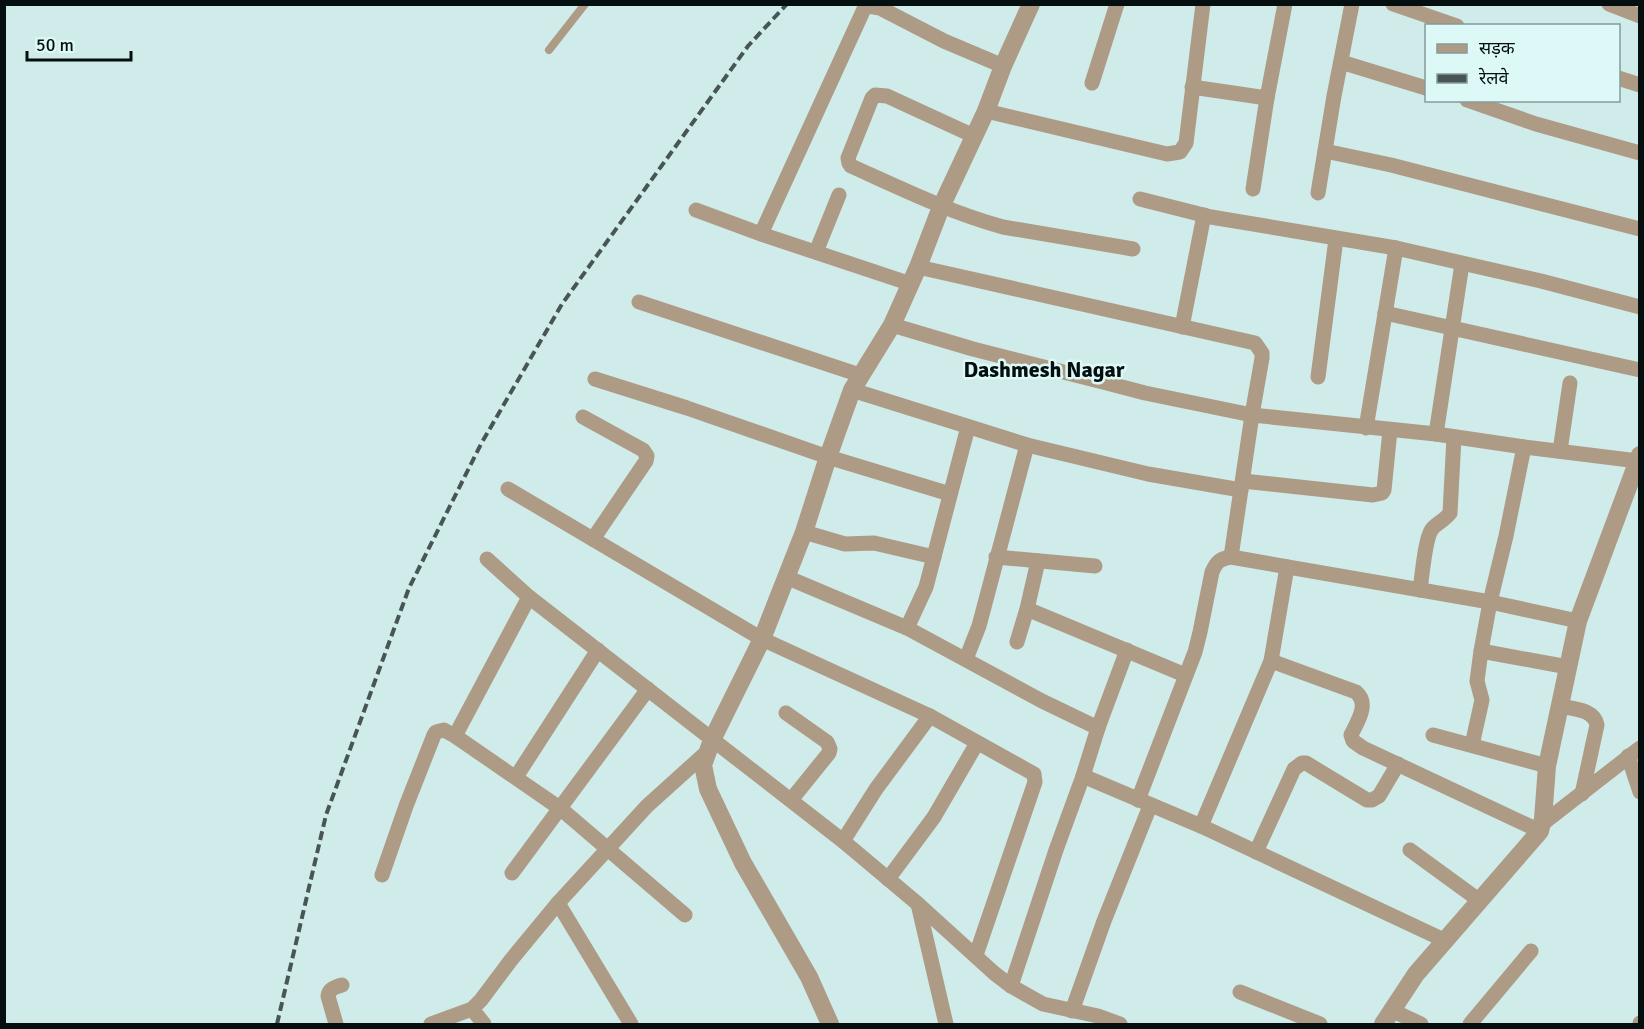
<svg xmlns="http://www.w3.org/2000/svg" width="1644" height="1029" viewBox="0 0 1644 1029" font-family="Signika,'Noto Sans Devanagari',sans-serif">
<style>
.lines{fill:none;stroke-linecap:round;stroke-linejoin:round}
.service{stroke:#ad9b85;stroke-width:8}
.minor{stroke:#ad9b85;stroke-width:15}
.tertiary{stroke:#ad9b85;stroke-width:18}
.rail{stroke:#475655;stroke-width:4;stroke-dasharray:9 4.5;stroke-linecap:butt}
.labels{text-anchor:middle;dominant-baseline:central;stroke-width:5;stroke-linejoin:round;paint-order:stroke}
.neighbourhood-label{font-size:22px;font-weight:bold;fill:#060f0f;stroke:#dcf9f8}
</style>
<rect width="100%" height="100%" fill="#cfebea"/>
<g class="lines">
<path class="service" d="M549,50L585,4"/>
<g class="minor">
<path d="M1393,4L1457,26"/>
<path d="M1609,4L1640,16"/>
<path d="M1341,62L1426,88"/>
<path d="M1618,78L1640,85"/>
<path d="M1092,83L1117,4"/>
<path d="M1192,87L1267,98"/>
<path d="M1467,100L1536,124L1640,153"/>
<path d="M986,111L1167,154L1180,152L1186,143L1203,4"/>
<path d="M974,136L887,96L875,95L872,98L848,158L849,163L851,166C902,189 949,212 1003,227L1133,249"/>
<path d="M1325,151L1391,165L1640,229"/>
<path d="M1253,189L1267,98L1285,4"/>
<path d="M1318,193L1334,96L1352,4"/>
<path d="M1140,199L1211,217L1396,248L1541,281L1640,307"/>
<path d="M696,210L761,234L911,284"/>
<path d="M761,234L864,9L868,6L880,8L944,41L1003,66"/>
<path d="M816,252L839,195"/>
<path d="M918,267L1255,343L1262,353V358L1252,415L1231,557"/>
<path d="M639,302L860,375"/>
<path d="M1385,313L1640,370"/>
<path d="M892,325L973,349L1103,382L1145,393L1252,415L1436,434L1524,447L1638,461"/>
<path d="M1182,327L1204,215"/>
<path d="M1318,377L1336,239"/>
<path d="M595,379L687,408L828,457L950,494"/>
<path d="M852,390L1027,445L1148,474L1241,490"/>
<path d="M583,417L643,450L647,456L646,461L593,539"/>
<path d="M1366,428L1396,248"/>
<path d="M1436,434L1462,264"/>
<path d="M1560,451L1570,383"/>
<path d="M1243,481L1373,495L1382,493L1384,490L1390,430"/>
<path d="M508,489L762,639L930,716L1034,774L1035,782L976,955"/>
<path d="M804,532L845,544L874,543L934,557"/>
<path d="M996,557L1095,566"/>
<path d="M487,559L529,597L843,841L918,904L994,973L1011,986L1043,1004L1098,1016L1120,1024"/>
<path d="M786,577L907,628L1042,701L1098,728"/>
<path d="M1420,590C1422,577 1425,538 1432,529C1437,523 1445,520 1450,513L1454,437"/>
<path d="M1027,609L1185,675"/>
<path d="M907,628L926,587L968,427"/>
<path d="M1017,642L1027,609L1038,561"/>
<path d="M1481,651L1568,667"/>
<path d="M966,659L979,626L1027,445"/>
<path d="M1271,661L1356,692C1370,704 1357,722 1351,735L1353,741L1363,748L1540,831"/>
<path d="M1560,706C1573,709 1594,709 1597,725L1582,794"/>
<path d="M786,713L827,742L830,749L829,753L791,800"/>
<path d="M1433,735L1547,766"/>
<path d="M455,736L529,597"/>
<path d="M1472,745L1482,700L1477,681L1481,651L1490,602L1506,536L1524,447"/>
<path d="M1628,756L1640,792"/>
<path d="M1083,776L1201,826L1446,941"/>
<path d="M516,777L598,650"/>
<path d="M1138,800L1195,652L1200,632L1212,572C1217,561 1220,559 1231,557L1490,602L1578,621"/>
<path d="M1542,824L1640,748"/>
<path d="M1201,826L1271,661L1287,567"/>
<path d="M843,841L876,789L930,716"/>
<path d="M1410,850L1480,901"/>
<path d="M1256,852L1294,769L1302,763H1306L1367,800H1372L1379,796L1398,764"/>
<path d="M512,873L648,689"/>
<path d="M382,875L406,806L434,735L436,732L444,730L455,736L561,809L685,915"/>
<path d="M888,879L934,817L977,743"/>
<path d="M558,903L631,1024"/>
<path d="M918,904L946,1024"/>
<path d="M1011,986L1056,850L1083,776L1098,728L1127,650"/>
<path d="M1240,992L1320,1024"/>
<path d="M472,1009L484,1024"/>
<path d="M1391,1010L1421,1024"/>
<path d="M1072,1011L1104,921L1150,806"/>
<path d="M1640,1023V1024"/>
<path d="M336,1024L328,996C329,989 335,987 342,985"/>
<path d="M431,1024L472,1009L481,1000L511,960L558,903L647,806L708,751"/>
<path d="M1470,1024L1531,951"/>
</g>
<g class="tertiary">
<path d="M830,1024L809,977L743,863L708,789L703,765L712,740L762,639L804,532L828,457L852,390L892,325L918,267L941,207L986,111L1003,66L1031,4"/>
<path d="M1383,1024L1416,974L1540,831L1543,819L1547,766L1578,621L1640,455"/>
</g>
<path class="rail" d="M277,1024L326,815L409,588L481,444L562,304L748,46L787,4"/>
</g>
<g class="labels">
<g class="neighbourhood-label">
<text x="1044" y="369">Dashmesh Nagar</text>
</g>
</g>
<rect width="1644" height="1029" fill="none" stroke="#060f0f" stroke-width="12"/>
<rect x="1425" y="24" width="195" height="78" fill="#dcf9f8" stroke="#869b9b" stroke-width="1.5"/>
<rect x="1437" y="44" width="30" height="9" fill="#ad9b85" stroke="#869b9b" stroke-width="1.5"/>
<text x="1479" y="54" font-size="18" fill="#060f0f">सड़क</text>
<rect x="1437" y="74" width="30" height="9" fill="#475655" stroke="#869b9b" stroke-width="1.5"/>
<text x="1479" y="84" font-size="18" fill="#060f0f">रेलवे</text>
<path d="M27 51v9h104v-9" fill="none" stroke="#060f0f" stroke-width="3"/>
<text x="36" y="51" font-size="18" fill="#060f0f" stroke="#dcf9f8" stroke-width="4.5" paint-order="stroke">50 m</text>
</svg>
